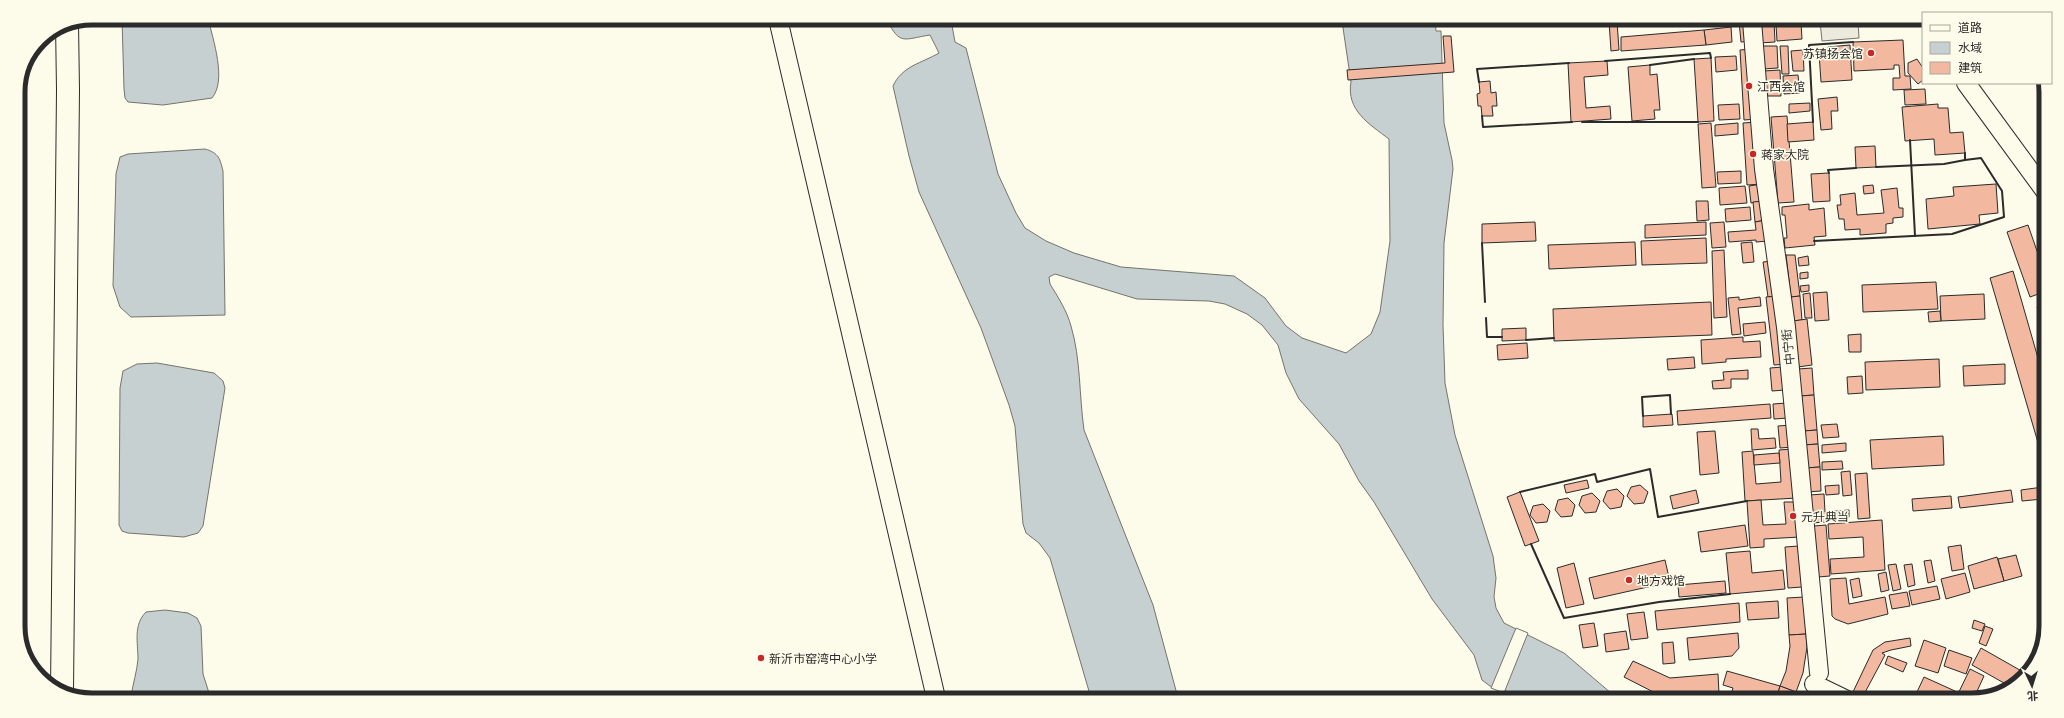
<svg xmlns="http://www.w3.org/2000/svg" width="2064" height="718" viewBox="0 0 2064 718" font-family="'PT Sans Narrow','Noto Sans SC',sans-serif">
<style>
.parking{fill:#eceadb;stroke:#74746e}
.water{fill:#c7d0d0;stroke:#74746e}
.pier{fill:#fdfbea;stroke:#74746e}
.building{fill:#f2b8a0;stroke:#2b2b2b}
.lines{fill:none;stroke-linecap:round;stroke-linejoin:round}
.minor-casing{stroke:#2b2b2b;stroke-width:20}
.major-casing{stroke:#2b2b2b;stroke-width:24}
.minor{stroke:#fdfbea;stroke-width:18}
.major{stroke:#fdfbea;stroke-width:22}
.wall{stroke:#2b2b2b;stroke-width:2}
.poi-dot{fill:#c62828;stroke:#fdfbea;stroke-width:1.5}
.labels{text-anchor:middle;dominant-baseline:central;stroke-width:3;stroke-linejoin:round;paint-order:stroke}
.poi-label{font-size:12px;fill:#2b2b2b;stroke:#fdfbea;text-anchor:start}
.street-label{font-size:12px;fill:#2b2b2b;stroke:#fdfbea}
.rim{fill:none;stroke:#2b2b2b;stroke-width:5}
</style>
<rect width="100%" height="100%" fill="#fdfbea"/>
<path class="parking" d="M1820,21L1858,22L1859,38L1822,41Z"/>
<g class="water">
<path d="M122,18H208C213,40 227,80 212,98L163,105L128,102L125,98L124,89Z"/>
<path d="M887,20H951L955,42L966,48L998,174L1016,213L1025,228L1046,241L1074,253L1121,267L1234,276L1265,298L1286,326L1302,338L1346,353L1371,334L1380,312L1390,241L1389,139C1369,124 1346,110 1351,82L1342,21H1435L1436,31H1441L1444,123L1452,160L1453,169L1444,243L1443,325L1445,383L1455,435L1493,556L1496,578L1494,597L1496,608L1504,623L1564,653L1618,699H1539L1509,692L1490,686L1482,680L1474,655L1432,599L1374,502L1359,481L1339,444L1299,399L1286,373L1278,345L1262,325L1247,314L1225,304L1209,301L1137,299L1055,274L1049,277L1050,284C1058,297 1067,311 1071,326C1081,360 1079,395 1084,430L1153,605L1178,698H1091L1050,558L1039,543L1026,533L1023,524L1015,426L1009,405L981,328L919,192L909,156L893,86C902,66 922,63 939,53L930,35C904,39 900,46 887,20Z"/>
<path d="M205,149C219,153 220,159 223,171L225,315L131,317L120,307L113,286L116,174L120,157L128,154Z"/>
<path d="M157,363L214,373L223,381L225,388L203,526L198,533L184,537L128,533L122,531L119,525L120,388L123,371L137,364Z"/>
<path d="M165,610L188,613L197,618L201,626L203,674L210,696H131C133,684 137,671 138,659C138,643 133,625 146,612Z"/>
</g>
<path class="pier" d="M1516,628L1528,633L1504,693L1491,688Z"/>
<g class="building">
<path d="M1609,21H1617L1619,50L1611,51Z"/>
<path d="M1739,21H1750L1752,41L1741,42Z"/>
<path d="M1759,21H1774L1775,42L1760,43Z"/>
<path d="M1801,23L1802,39L1777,41L1776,25Z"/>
<path d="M1731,27L1732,42L1706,45L1704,30Z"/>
<path d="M1704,30L1706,45L1621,51V37Z"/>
<path d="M1443,36H1451L1454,72L1348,80L1347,70L1445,63Z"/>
<path d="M1903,40L1905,76H1910L1911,89L1893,90V78H1900L1899,65H1894V69L1854,71L1853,42Z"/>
<path d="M1850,45L1852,80L1821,82L1819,53L1829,52L1828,47Z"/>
<path d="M1762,46H1777L1778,68L1763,69Z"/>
<path d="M1780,46H1788L1789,74H1782Z"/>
<path d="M1752,49L1757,119L1744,120L1740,50Z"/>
<path d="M1803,50L1804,71H1793L1791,51Z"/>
<path d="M1736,56L1737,70L1716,72L1715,57Z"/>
<path d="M1711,58L1714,121L1698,122L1694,59Z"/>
<path d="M1917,59L1923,68V80L1918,84L1908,73V63Z"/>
<path d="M1607,61L1608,75L1584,77L1586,108L1610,106L1611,119L1571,122L1568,63Z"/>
<path d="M1650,65V75L1657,74L1660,110H1654L1655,119L1632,121L1628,67Z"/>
<path d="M1780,70L1781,96H1765L1764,71Z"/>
<path d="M1798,75L1800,93L1784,94L1783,76Z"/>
<path d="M1490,81L1491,93L1496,92L1497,106H1492L1493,116H1482L1481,106H1478L1477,94L1480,93L1479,82Z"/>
<path d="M1925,89L1926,104L1905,105L1904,90Z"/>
<path d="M1837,97L1838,111H1831L1832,129L1821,130L1818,99Z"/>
<path d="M1810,103V111L1789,113V104Z"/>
<path d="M1739,104L1740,119L1719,120L1718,105Z"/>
<path d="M1938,104V108H1948L1950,133L1963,132L1965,153L1935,155L1934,139L1905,141L1902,107Z"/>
<path d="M1787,116L1794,202L1778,203L1771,117Z"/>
<path d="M1757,122L1762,184L1747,185L1743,123Z"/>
<path d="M1813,122L1814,140L1788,142L1787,124Z"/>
<path d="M1711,123L1716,187L1702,188L1698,124Z"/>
<path d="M1738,123V134L1715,136V125Z"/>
<path d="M1875,146L1876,167L1856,168L1855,147Z"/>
<path d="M1741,171V183L1718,184L1717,172Z"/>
<path d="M1829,173L1830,201L1813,202L1811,174Z"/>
<path d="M1762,184L1764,201L1751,203L1749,186Z"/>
<path d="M1996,184L1998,213L1979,215L1980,224L1928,229L1926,199L1954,196L1953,187Z"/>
<path d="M1873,185L1874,193L1864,194L1863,186Z"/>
<path d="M1745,186L1747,203L1720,205L1719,188Z"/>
<path d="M1897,188L1899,208H1903V217L1893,218V223L1886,224V233L1860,235V229L1845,230L1844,219H1839L1837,205H1841L1840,195L1855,193L1857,215L1884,213L1881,190Z"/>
<path d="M1696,201H1708L1709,220L1697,221Z"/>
<path d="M1764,201L1766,220L1755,222L1753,202Z"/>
<path d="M1809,204V210L1824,208L1826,236L1814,237L1815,245L1785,248L1784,238H1787L1785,215H1782V207Z"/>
<path d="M1750,207L1751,220L1726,222L1725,209Z"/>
<path d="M1766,220L1768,241L1756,242V240L1729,242L1728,232L1756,230L1755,222Z"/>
<path d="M1535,222L1536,241L1482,243V224Z"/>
<path d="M1706,222V235L1645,238V225Z"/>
<path d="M1724,222L1726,247L1712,248L1710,223Z"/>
<path d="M2028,225L2045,274L2044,292L2030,297L2007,232Z"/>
<path d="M1706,238L1707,263L1642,265L1641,241Z"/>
<path d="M1635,242L1636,265L1549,269L1548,245Z"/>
<path d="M1752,242L1754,262L1743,263L1741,243Z"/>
<path d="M1724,250L1727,317L1714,318L1712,251Z"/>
<path d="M1786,255H1795L1800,296L1791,297Z"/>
<path d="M1808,256L1809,265L1799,266L1798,258Z"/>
<path d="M1773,261L1778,296L1768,297L1763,262Z"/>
<path d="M2013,271L2044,379L2043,452L2041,453L1990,278Z"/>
<path d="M1808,272V278L1800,279V273Z"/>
<path d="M1936,282L1938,309L1863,312L1862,285Z"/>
<path d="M1809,285V291L1801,292L1800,286Z"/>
<path d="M1827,292L1829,320L1815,321L1813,293Z"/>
<path d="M1810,293L1812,318H1805L1803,294Z"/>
<path d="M1984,294L1985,319L1941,321L1940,296Z"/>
<path d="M1778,296L1787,364L1774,365L1766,297Z"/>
<path d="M1800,296L1802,320L1793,321L1791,297Z"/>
<path d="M1739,297V300L1760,297L1761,306L1738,308L1741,334L1732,335L1728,298Z"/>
<path d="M1711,302L1712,335L1554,341L1553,309Z"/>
<path d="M2044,305V325L2043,326L2037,307Z"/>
<path d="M1940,311L1941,321L1929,322L1928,312Z"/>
<path d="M1807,319L1812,365L1798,367L1793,321Z"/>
<path d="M1765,322L1766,333L1744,336L1743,324Z"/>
<path d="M1526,328V340L1502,341V329Z"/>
<path d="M1861,334V352H1849L1848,335Z"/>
<path d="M1743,337V342L1760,341L1761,357L1726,359V362L1702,364L1701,340Z"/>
<path d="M1527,343L1528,358L1498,360L1497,345Z"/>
<path d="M1694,357L1695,368L1668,370L1667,359Z"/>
<path d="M1939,359L1940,387L1866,390L1865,362Z"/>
<path d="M2005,364V384L1964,386L1963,366Z"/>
<path d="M1783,367L1785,390L1772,391L1770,368Z"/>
<path d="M1812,368L1814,395L1800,396L1798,369Z"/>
<path d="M1748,370V379H1731V388L1713,389L1712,381L1724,380L1723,372Z"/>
<path d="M1862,376L1863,393L1848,394L1847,377Z"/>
<path d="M1814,395L1817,430L1803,431L1800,396Z"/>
<path d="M1787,403L1788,418L1774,419L1773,404Z"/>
<path d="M1770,404L1771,418L1678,425L1677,411Z"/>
<path d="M1672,414L1673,425L1643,427V416Z"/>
<path d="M1837,424L1839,437L1823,438L1821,425Z"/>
<path d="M1791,425L1793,447L1780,448L1778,426Z"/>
<path d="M1751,429H1758L1759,439L1775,438L1776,448L1752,450Z"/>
<path d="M1817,430L1818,444L1803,445V431Z"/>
<path d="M1715,431L1719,473L1700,475L1697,432Z"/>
<path d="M1943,436L1944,465L1872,469L1870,440Z"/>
<path d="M1846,443V451L1822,453V445Z"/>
<path d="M1818,444L1820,467L1805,468L1803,445Z"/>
<path d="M1793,449L1797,498L1745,501L1742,452L1753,451L1756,484L1781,482L1779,450Z"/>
<path d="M1779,453L1780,463L1754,465V455Z"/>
<path d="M1842,461L1843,469L1822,470V462Z"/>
<path d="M1820,467L1821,491L1807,492L1805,468Z"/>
<path d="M1850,471L1852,495L1843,496L1841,472Z"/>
<path d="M1867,473L1870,518L1858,519L1855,474Z"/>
<path d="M1587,480L1589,488L1566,493L1564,485Z"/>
<path d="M1640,485L1648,492L1644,503L1634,504L1627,496L1631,487Z"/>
<path d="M1839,485V494L1826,495L1825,486Z"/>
<path d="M2043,487V499L2022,501L2021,490Z"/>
<path d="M1617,489L1624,496L1621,507L1610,509L1603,501L1607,491Z"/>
<path d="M1696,490L1699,503L1673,509L1670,496Z"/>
<path d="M2011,490L2013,502L1960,508L1958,497Z"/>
<path d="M1520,492L1539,541L1525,546L1507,497Z"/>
<path d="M1592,493L1600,501L1596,512L1585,513L1579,505L1582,496Z"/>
<path d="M1824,494L1825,512L1849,510V517L1826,518V522L1811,523L1809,495Z"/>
<path d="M1951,496L1952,508L1913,511L1912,499Z"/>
<path d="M1568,498L1575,505L1572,516L1561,517L1555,510L1558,500Z"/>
<path d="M1761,500L1763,525L1786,524L1784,502H1798L1800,537L1764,539V547L1750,548L1747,501Z"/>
<path d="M1543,504L1550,511L1547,522L1536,523L1530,515L1533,506Z"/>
<path d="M1882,520L1885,570L1831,574L1830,559L1864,557L1863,537L1829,539L1828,524Z"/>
<path d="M1745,525L1748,546L1701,552L1698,532Z"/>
<path d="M1826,525L1830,576L1818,577L1814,526Z"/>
<path d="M1961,545L1964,569L1952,571L1948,547Z"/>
<path d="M1799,546L1802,587L1788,588L1785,547Z"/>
<path d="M1750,551L1752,573L1783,570L1785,589L1730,594L1726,553Z"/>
<path d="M2016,555L2022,576L2004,581L1998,559Z"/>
<path d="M1997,557L2004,581L1974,589L1968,566Z"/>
<path d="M1665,560L1670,582L1594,599L1589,578Z"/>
<path d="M1931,560L1935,581L1928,583L1924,561Z"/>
<path d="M1574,563L1584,604L1566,608L1557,568Z"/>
<path d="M1896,564L1901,589L1893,591L1888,565Z"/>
<path d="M1912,564L1915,585L1908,587L1904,565Z"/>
<path d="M1886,572L1889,590L1881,592L1878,574Z"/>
<path d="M1965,573L1970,592L1946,599L1941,579Z"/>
<path d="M1846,578L1849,604L1885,597L1888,614L1848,624L1835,619L1832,616L1830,579Z"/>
<path d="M1859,578L1862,596L1853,598L1850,580Z"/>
<path d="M1725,581L1726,593L1679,597L1678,585Z"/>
<path d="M1937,586L1940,599L1912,605L1909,591Z"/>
<path d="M1907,592L1910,606L1892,609L1889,595Z"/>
<path d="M1804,597L1806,634L1789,635L1787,598Z"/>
<path d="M1778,601L1779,618L1748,620L1746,603Z"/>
<path d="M1739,603L1740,622L1657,630L1655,611Z"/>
<path d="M1644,612L1648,638L1631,640L1627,614Z"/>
<path d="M1974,620L1985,624L1982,631L1972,628Z"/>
<path d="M1594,623L1598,646L1583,648L1579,625Z"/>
<path d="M1985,626L1993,629L1986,646L1979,643Z"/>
<path d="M1626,631L1629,649L1606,652L1604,634Z"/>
<path d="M1738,633L1739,648L1732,656L1689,660L1687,638Z"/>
<path d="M1806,634L1807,647L1803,673L1796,692L1780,686L1786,671L1790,646L1789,635Z"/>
<path d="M1910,638L1911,646L1891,650L1882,653L1885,655L1862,698L1852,694L1873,650L1885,642Z"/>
<path d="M1924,640L1946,648L1938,673L1915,666Z"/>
<path d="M1673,642L1675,663L1663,664L1662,643Z"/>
<path d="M1981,648L2025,673L2017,685L2011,687L1972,665Z"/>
<path d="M1949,650L1972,658L1966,674L1944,666Z"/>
<path d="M1888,656L1907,663L1903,672L1885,664Z"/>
<path d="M1633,661L1670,678L1718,674L1719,694L1665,698L1624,677Z"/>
<path d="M1970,669L1984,676L1973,700H1955Z"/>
<path d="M1727,671L1780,686L1776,700H1763L1732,691L1733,688L1723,685Z"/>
<path d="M1924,677L1955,691L1951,700H1935L1917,692Z"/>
<path d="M1780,686L1796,692L1793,700H1776Z"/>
<path d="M1864,694L1876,700H1862Z"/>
</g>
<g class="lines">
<g class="minor-casing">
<g id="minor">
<path d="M778,19L936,698"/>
<path d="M1752,21L1764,169L1786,327L1819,673"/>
<path d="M1966,83L2045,191"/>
<path d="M1814,684L1847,700"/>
</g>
</g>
<g class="major-casing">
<path id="major" d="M62,692L68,90L67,23"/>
</g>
<use href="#minor" class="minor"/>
<use href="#major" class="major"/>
<g class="wall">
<path d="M1605,61L1710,53L1711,58"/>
<path d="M1650,65L1694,59"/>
<path d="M1479,82L1477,69L1569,63"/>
<path d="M1482,116L1483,127L1572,122"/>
<path d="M1582,122H1698"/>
<path d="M1813,122L1809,45L1853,42"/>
<path d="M1910,140L1915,236"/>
<path d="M1876,167L1944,164L1965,160"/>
<path d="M1829,173L1828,170L1856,168"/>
<path d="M1814,241L1952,234L2004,217L2002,191L1981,158L1965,160V153"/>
<path d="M1482,243L1485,302"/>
<path d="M1486,318L1487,337H1502"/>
<path d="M1526,340L1554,338"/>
<path d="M1643,416L1642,397L1670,395L1671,414"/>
<path d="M1520,492L1595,474L1597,482L1650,469L1658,517L1747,501"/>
<path d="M1531,544L1564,618L1659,602L1730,594"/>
</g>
</g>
<g class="poi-dot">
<circle cx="1871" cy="53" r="4"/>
<circle cx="1749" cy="86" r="4"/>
<circle cx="1753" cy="154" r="4"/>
<circle cx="1793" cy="516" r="4"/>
<circle cx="1629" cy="580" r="4"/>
<circle cx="761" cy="658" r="4"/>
</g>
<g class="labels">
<g class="poi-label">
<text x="1863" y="53" text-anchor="end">苏镇扬会馆</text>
<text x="1757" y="86">江西会馆</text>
<text x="1761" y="154">蒋家大院</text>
<text x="1801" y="516">元升典当</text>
<text x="1637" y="580">地方戏馆</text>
<text x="769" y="658">新沂市窑湾中心小学</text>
</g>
<g class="street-label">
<text transform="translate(1788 347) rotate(-96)">中宁街</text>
</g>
</g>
<path d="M0 0H2064V718H0ZM92 25H1972A67 67 0 0 1 2039 92V626A67 67 0 0 1 1972 693H92A67 67 0 0 1 25 626V92A67 67 0 0 1 92 25Z" fill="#fdfbea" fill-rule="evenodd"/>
<path class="rim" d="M92 25H1972A67 67 0 0 1 2039 92V626A67 67 0 0 1 1972 693H92A67 67 0 0 1 25 626V92A67 67 0 0 1 92 25Z"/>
<rect x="1922" y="12" width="130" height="72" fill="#fdfbea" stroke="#a9a89e"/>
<rect x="1930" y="25" width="20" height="6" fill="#fdfbea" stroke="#a9a89e"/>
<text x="1958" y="32" font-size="12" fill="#2b2b2b">道路</text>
<rect x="1930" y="42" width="20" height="12" fill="#c7d0d0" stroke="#a9a89e"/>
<text x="1958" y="52" font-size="12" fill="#2b2b2b">水域</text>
<rect x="1930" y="62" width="20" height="12" fill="#f2b8a0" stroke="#a9a89e"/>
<text x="1958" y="72" font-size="12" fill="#2b2b2b">建筑</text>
<g transform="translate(2032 686) rotate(176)" stroke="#fdfbea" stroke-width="3" paint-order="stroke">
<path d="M0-3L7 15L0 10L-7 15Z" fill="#2b2b2b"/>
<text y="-6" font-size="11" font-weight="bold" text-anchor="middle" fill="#2b2b2b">北</text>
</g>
</svg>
